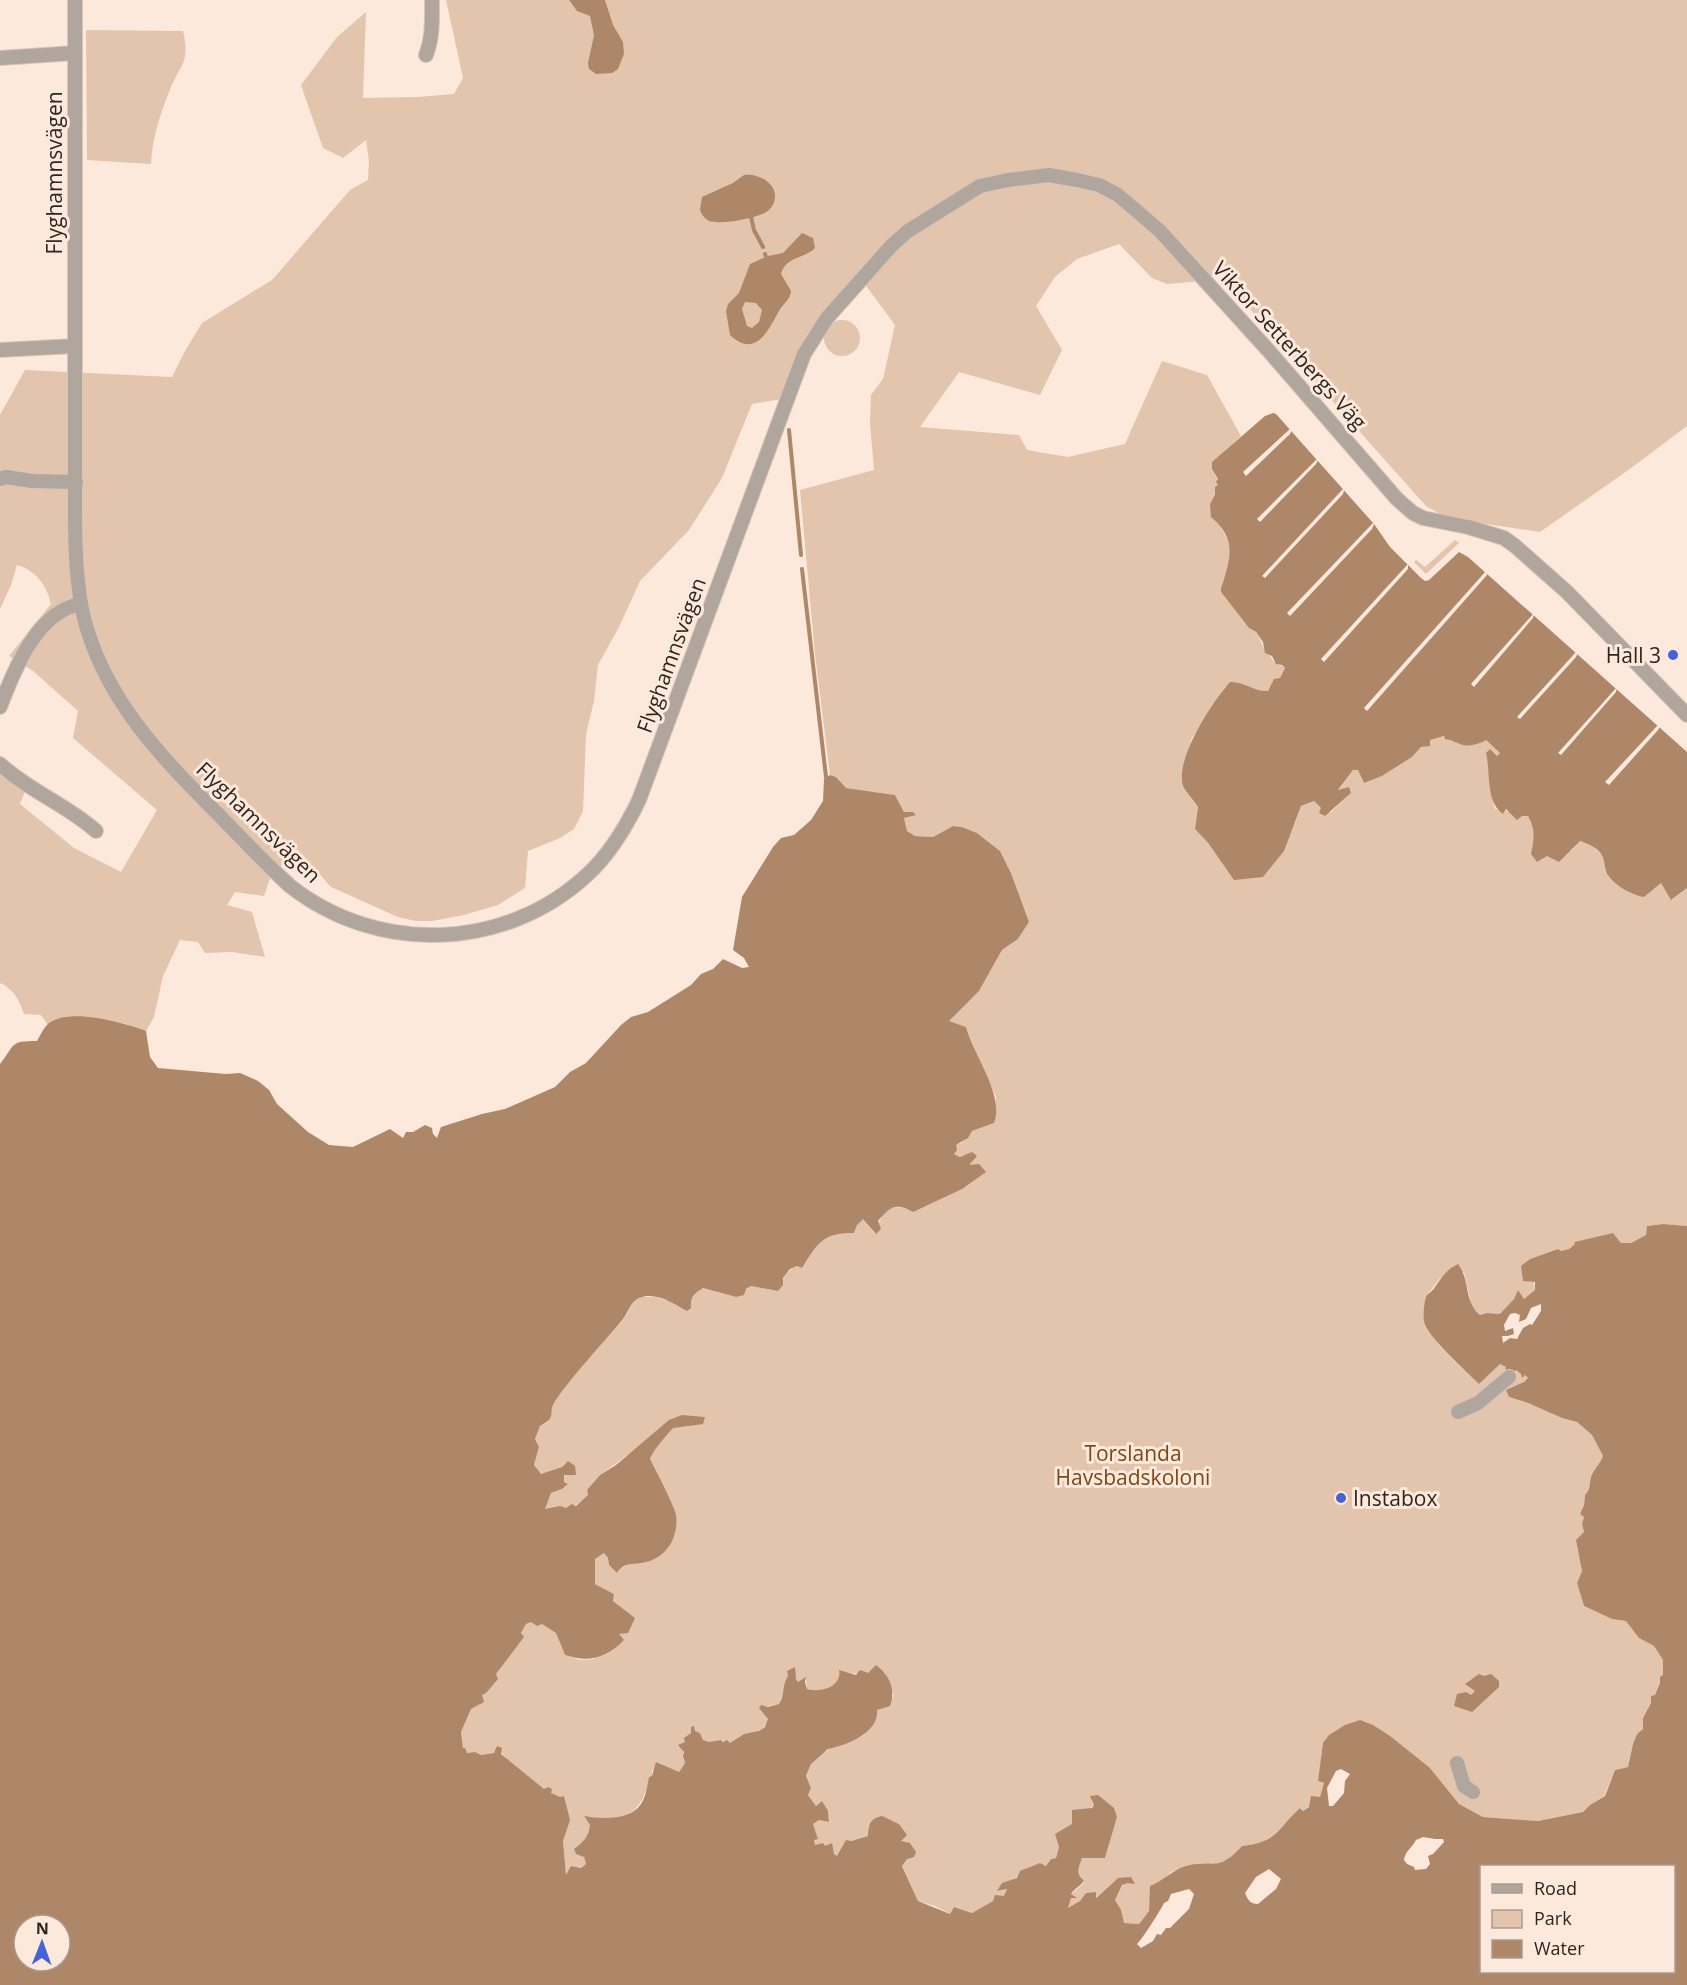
<svg xmlns="http://www.w3.org/2000/svg" width="1687" height="1985" viewBox="0 0 1687 1985" font-family="'Open Sans',sans-serif">
<style>
.green{fill:#e3c4ad}
.water{fill:#ae8769;fill-rule:evenodd}
.pier{fill:#fce9dc}
.lines{fill:none;stroke-linecap:round;stroke-linejoin:round}
.stream{stroke:#ae8769;stroke-width:4}
.minor-casing{stroke:#d7c6ba;stroke-width:16}
.minor{stroke:#b0a69e;stroke-width:14}
.poi-dot{fill:#4563d6;stroke:#fce9dc;stroke-width:2}
.labels{text-anchor:middle;dominant-baseline:central;stroke-width:6;stroke-linejoin:round;paint-order:stroke}
.street-label{font-size:21px;fill:#2e251f;stroke:#fce9dc}
.poi-label{font-size:21px;fill:#2e251f;stroke:#fce9dc;text-anchor:end}
.park-label{font-size:21px;fill:#7c4817;stroke:#fce9dc}
</style>
<rect width="100%" height="100%" fill="#fce9dc"/>
<g class="green">
<path d="M446,0H1687V426L1634,466L1540,532L1447,518L1426,506L1218,273L1203,281L1167,284L1152,278L1119,244L1077,259L1055,277L1036,306L1062,350L1040,395L959,372L920,427L1019,435L1027,450L1068,457L1125,444L1162,361L1207,375L1241,436L1212,463V469L1218,480V485L1210,504L1215,520C1220,524 1220,526 1223,531C1236,552 1228,566 1221,588V592L1249,628C1261,635 1259,639 1264,648C1267,654 1271,655 1273,661L1285,668L1280,678L1274,680L1268,691L1259,692L1225,687L1192,738L1184,761L1183,786L1198,807L1195,829L1209,844L1295,823L1301,806L1314,801L1322,809L1331,812L1351,793L1338,791L1353,770H1358L1364,783L1382,776L1412,757L1421,747L1428,746L1430,740L1439,736C1455,738 1471,750 1486,740L1500,753L1498,756L1486,753L1489,764L1490,788L1495,809C1507,809 1516,816 1528,816L1533,825L1535,835L1547,856L1572,850L1579,841L1590,843L1604,857L1606,871L1644,897L1661,883L1672,900L1687,888V1226L1663,1224L1647,1226L1646,1235L1631,1243H1621L1613,1233L1574,1242L1575,1244L1569,1249L1561,1251L1558,1249L1530,1259L1535,1290L1524,1299L1518,1290L1514,1299L1501,1314L1487,1313L1480,1315L1472,1307L1464,1272L1440,1278C1436,1285 1429,1290 1427,1297C1412,1331 1458,1363 1479,1384L1500,1363L1506,1367L1512,1375L1516,1370L1521,1374L1522,1377L1525,1375L1528,1378C1522,1385 1515,1388 1509,1397L1528,1403L1562,1418L1577,1422L1592,1435L1603,1456C1600,1464 1594,1469 1591,1477C1589,1485 1591,1489 1585,1495L1584,1505L1580,1514L1584,1517L1582,1524L1584,1532L1577,1548L1581,1558L1582,1571L1577,1583L1584,1606L1612,1619L1627,1621L1639,1638L1654,1646L1663,1660V1676L1655,1695L1651,1697V1703L1643,1718V1729L1637,1734L1633,1744L1628,1767L1615,1770L1604,1796L1590,1805L1583,1812L1538,1821L1483,1817L1459,1804L1430,1768L1321,1753L1322,1762L1318,1781L1324,1783L1320,1797L1303,1811L1301,1808C1276,1829 1278,1842 1242,1846L1230,1859L1217,1865L1200,1863L1171,1872L1161,1882L1151,1886L1149,1911L1139,1924L1124,1923C1120,1915 1120,1908 1115,1900L1122,1885L1128,1883L1118,1878L1095,1898L1086,1893L1080,1901L1068,1909L1071,1894L1083,1884L1084,1879C1075,1874 1079,1866 1082,1858H1105L1117,1816L1091,1800L1094,1805L1072,1824L1059,1847L1056,1858L1051,1859L1046,1866H1032L998,1891L1007,1889L1005,1896H997L993,1901L972,1913L954,1907L950,1914L935,1906L918,1901L902,1865L907,1859L901,1841L902,1830L899,1824L892,1821L868,1827V1836L850,1841L837,1856L825,1846L815,1845L814,1840L818,1838L812,1824L819,1820L829,1822L828,1812L822,1801L816,1806L808,1795L811,1787L806,1777L811,1764L824,1754L827,1749C846,1746 880,1733 877,1710L894,1696L885,1673C868,1673 856,1675 839,1671C841,1687 820,1693 807,1689L806,1678L798,1682L796,1679L788,1677L779,1704L759,1708L768,1719V1723L759,1732L744,1734L730,1743L721,1740L709,1742L703,1740L700,1733H691C684,1742 681,1752 685,1763L679,1772L652,1770V1776L649,1777C642,1818 622,1821 584,1817L591,1825C589,1837 583,1842 574,1849L584,1857L586,1864L581,1868L571,1866L569,1872L566,1875L563,1841L568,1824L560,1797L550,1793L551,1789L548,1787L544,1789C532,1780 503,1759 497,1746L494,1753L481,1755L475,1752L467,1753L463,1748L461,1732L471,1709L480,1704L482,1695L497,1679L496,1674L523,1637L521,1633L526,1624L531,1622L542,1624L556,1633L565,1655L580,1660L594,1659L619,1634L622,1633L635,1618L613,1601L614,1594L595,1584V1559L604,1553L608,1558L609,1565L617,1573C623,1563 631,1563 642,1563L676,1515L650,1460C654,1449 665,1437 673,1427L699,1424L682,1415L600,1475L587,1490L588,1495C577,1509 562,1509 544,1509L551,1493L562,1489L567,1483L564,1482L565,1463L562,1467L541,1475L534,1465L539,1447L535,1439L540,1426L548,1422L552,1405L569,1381L625,1317L635,1300L641,1297H656L668,1301L690,1300L693,1294L703,1288L736,1297L751,1286L778,1291C782,1280 786,1271 797,1266L802,1268C818,1243 822,1233 854,1233L857,1225L863,1218L875,1234C881,1212 890,1200 913,1212L968,1166L972,1153L960,1157L953,1154L955,1145L962,1143L972,1131L994,1123L996,1097L969,1041L966,1027L948,1021L979,991L1002,950L1018,939L1029,922L1011,873L1000,851L977,833L962,827L953,826L933,837L915,836L907,831L904,818L915,814L912,812H904L895,795L846,788L836,777L830,775L815,654L800,490L874,470L870,423L871,395L883,379L895,325L864,283L833,318L811,352L794,397L752,404L722,478L689,530L640,581L619,627L598,665L594,701L586,734L583,811L574,829L560,838L528,851L525,888L498,905L464,915L432,921H416L398,917L331,887L297,849L270,878L264,896L235,892L227,905L252,912L265,957L232,952L205,953L198,942L180,940L163,976L154,1017L146,1031C118,1020 75,1009 48,1025L41,1015L24,1014C19,1000 15,991 1,983L0,984V774L25,791L20,804L74,848L121,872L157,810L73,738L78,711L33,671L9,656L51,604C47,586 36,570 17,565L11,585L0,609V415L25,370L172,377L185,351L202,323L272,280L350,190L368,180L369,161L366,140L343,158L323,148L301,85L337,37L366,12L363,98L418,97L454,94L463,78Z"/>
<path d="M86,30L183,31C191,64 179,65 169,92C160,114 152,140 151,164L87,160Z"/>
<circle cx="842" cy="338" r="18"/>
<path d="M1455,540L1459,543L1427,573H1425L1414,562L1416,560L1425,567Z"/>
</g>
<g class="water">
<path d="M569,0H605L613,25L623,42L624,54L618,69L612,73L596,74L589,69L588,63L594,35L590,16L577,11Z"/>
<path d="M744,175C764,172 786,192 769,210C761,218 721,225 709,221C704,218 702,215 700,210L702,197L733,183Z"/>
<path d="M802,233L813,238L815,248C804,259 786,256 781,274L791,291C790,301 783,303 779,311C768,331 755,359 730,335L726,311L728,304L739,293L750,264L768,256L783,253ZM745,302L756,303L762,310L759,322L752,328L747,326L742,309Z"/>
<path d="M1273,413L1276,414L1374,524L1390,547L1421,578L1425,581L1429,580L1459,552L1468,557L1687,752V888L1671,900L1661,883L1644,897C1632,895 1615,886 1608,875C1605,870 1605,866 1604,861C1602,849 1589,844 1580,841L1559,862L1547,856L1537,862L1531,854C1534,839 1536,830 1528,816H1522L1517,820L1506,809L1503,814C1485,801 1491,773 1486,753L1490,749L1497,756L1500,753L1486,740C1482,743 1469,747 1463,745C1456,743 1453,740 1445,739L1444,736L1430,740V746L1421,747L1412,757L1382,776L1364,783L1358,770H1353L1338,790L1349,787L1351,793L1325,816L1319,813L1321,808L1314,801L1301,806L1284,851L1263,877L1234,880L1209,844L1195,829L1198,807C1194,801 1188,794 1184,788C1172,762 1213,701 1230,682C1244,681 1254,692 1268,691L1274,679L1280,678L1285,668L1282,665L1276,664L1272,656L1265,653L1263,642L1256,632L1249,628L1221,592V588C1231,558 1237,539 1211,517L1210,504L1215,494V487L1218,485L1216,482L1218,479L1212,469V462L1265,416Z"/>
<path d="M830,775L836,777L846,788L895,795L904,812H913L916,815L904,818L907,831L915,836L933,837L953,826L962,827L977,833L1000,851L1011,873L1029,922L1018,939L1002,950L979,991L949,1021L966,1027C973,1055 1005,1095 994,1123L972,1131L968,1138L956,1145L957,1150L954,1154L960,1157L972,1152L977,1156L969,1165L979,1164L986,1172L962,1189L913,1212C895,1202 890,1207 878,1221L881,1229L876,1234L863,1219L857,1225L854,1233C822,1233 818,1243 802,1268L797,1266L790,1269L783,1278V1285L778,1291L751,1286L746,1289L744,1295L736,1297L703,1288C694,1294 690,1296 691,1308L687,1311C673,1303 655,1291 639,1298C631,1301 628,1313 623,1319C600,1347 575,1372 555,1401C547,1413 558,1417 540,1426L535,1439L539,1447L534,1465L541,1474L562,1467L568,1461L575,1466L576,1475H564V1482L568,1484L562,1489L551,1493L545,1509L560,1506L566,1508L572,1504L576,1506L588,1495L587,1490L600,1475L616,1465L669,1420L682,1415L705,1417L703,1424L673,1428C665,1437 654,1449 650,1459C656,1471 674,1505 676,1515C679,1539 665,1560 641,1563C630,1565 624,1562 617,1573L609,1565L608,1558L604,1553L595,1559V1584L614,1594L613,1601L635,1618L628,1633L619,1634L624,1640C606,1658 589,1663 565,1655L556,1633L542,1624L537,1626L531,1622L526,1624L521,1633L524,1637L496,1674L498,1679L486,1693L482,1695L484,1702L471,1709L461,1732L463,1748H465L467,1753L475,1752L481,1755L494,1753L497,1746L502,1748L501,1754L544,1789L548,1787L552,1789L551,1793L560,1797L564,1796L570,1820L563,1841L566,1875L571,1866L581,1868L586,1864L584,1857L576,1854L574,1849C583,1842 589,1837 590,1825L584,1816C600,1819 630,1821 641,1804C646,1797 647,1786 649,1777L652,1776L656,1762L679,1772L685,1763L683,1756L684,1752L678,1745L685,1742L684,1738L691,1733V1727L694,1726L695,1731L700,1733L703,1740L709,1742L721,1740L723,1742L727,1740L730,1743L744,1734L759,1731L765,1727L768,1719L759,1708L761,1705L768,1707L779,1704C785,1695 782,1684 788,1676L787,1671L795,1667L796,1679L798,1682L806,1677L805,1682L807,1689C820,1693 842,1687 839,1670L856,1675L860,1670L868,1673L876,1665C890,1676 896,1689 890,1706L877,1710C880,1732 846,1746 827,1749L824,1753L811,1764L806,1776L811,1788L808,1795L816,1806L822,1801L828,1811L829,1822L819,1820L813,1824L818,1839L814,1840L815,1845L823,1843L825,1846L832,1843L834,1854L837,1856L846,1840L851,1841L868,1836C868,1824 871,1818 882,1816L899,1824L907,1835L901,1841L910,1843L916,1852L914,1857L907,1859L902,1866L918,1901L950,1914L954,1907L972,1913L993,1901L995,1895L1004,1896L1007,1889L997,1891L1002,1883L1017,1878L1020,1871L1040,1863L1046,1866L1051,1859L1056,1858L1059,1847L1055,1834L1072,1824V1810L1092,1808L1094,1805L1090,1796L1098,1795L1114,1808L1117,1817L1105,1858H1082C1079,1867 1075,1874 1084,1880C1082,1886 1074,1888 1071,1894L1077,1898H1071L1068,1908L1080,1901L1086,1893L1096,1892V1898L1118,1878L1131,1877L1135,1884L1128,1883L1122,1885L1115,1900L1121,1910L1124,1923L1139,1924L1149,1911L1150,1886C1163,1881 1170,1872 1183,1867C1213,1857 1216,1875 1242,1846C1278,1842 1276,1830 1300,1808L1303,1811L1309,1807L1311,1796L1320,1797L1324,1783L1318,1781L1323,1743L1329,1735L1345,1725L1360,1720L1373,1725L1390,1736L1430,1768L1459,1804L1483,1817L1538,1821L1583,1812L1590,1805L1605,1796L1615,1770L1628,1767L1633,1744L1637,1734L1643,1729V1718L1651,1703V1696L1655,1695L1660,1683V1677L1663,1675V1660L1654,1646L1639,1638L1626,1621L1612,1619L1584,1606L1577,1583L1582,1571L1576,1540L1584,1532L1582,1524L1584,1517L1580,1514L1584,1505L1585,1495C1591,1489 1589,1485 1591,1477C1594,1469 1600,1464 1603,1456L1592,1435L1577,1422L1562,1418L1528,1403L1509,1397L1506,1390L1524,1382L1528,1378L1525,1375L1522,1378L1521,1374L1516,1370L1511,1376L1505,1372L1506,1367L1500,1364L1479,1384C1467,1372 1426,1336 1424,1321C1423,1314 1424,1303 1426,1297C1428,1293 1433,1291 1435,1287C1443,1276 1446,1270 1458,1264C1471,1281 1463,1300 1480,1315L1487,1313L1500,1314L1514,1299L1518,1290L1524,1299L1535,1290V1282L1523,1281L1521,1266L1530,1259L1558,1249L1561,1251L1569,1249L1575,1244L1574,1242L1613,1233L1621,1243H1631L1646,1235L1647,1226L1663,1224L1687,1226V1985H0V1064C16,1044 9,1041 37,1041C40,1036 43,1029 47,1025C66,1006 125,1023 146,1031L150,1057L158,1068L226,1074L240,1073L258,1081L269,1090L277,1104L308,1132L329,1145L353,1147L390,1129L403,1138L406,1132H413L425,1125L432,1128L433,1134L437,1138L441,1127L482,1114L505,1109L555,1087L570,1072L586,1063L621,1025L631,1017L648,1012L691,985L701,974L713,969L723,959L742,968L749,967L744,958L733,950L742,897L773,847L781,838L794,835L811,820L823,801L824,779ZM1541,1304V1311L1532,1325L1530,1324L1523,1328L1517,1339L1510,1338L1503,1343L1502,1336H1508L1514,1334L1513,1328L1505,1331L1504,1325L1510,1314L1515,1313L1520,1315L1519,1322L1526,1319L1531,1308ZM1341,1769L1350,1774L1345,1781L1344,1793L1333,1806H1329L1327,1788L1336,1771ZM1423,1837L1435,1839H1443L1444,1842L1433,1854L1428,1856L1430,1864L1426,1869L1415,1870L1414,1867L1407,1864L1404,1860C1405,1851 1412,1848 1416,1840ZM1482,1866H1674V1972H1482ZM1269,1869L1281,1879L1276,1889L1258,1904C1250,1904 1248,1900 1245,1893L1256,1877ZM1189,1889L1194,1894L1189,1909L1170,1928H1166L1161,1935L1157,1934L1153,1941L1141,1948L1137,1944C1141,1941 1162,1908 1164,1903L1168,1901L1171,1894ZM24,1925H60V1961H24Z"/>
<path d="M1479,1674L1484,1676L1491,1674L1499,1681V1687L1472,1712L1454,1706L1457,1694L1466,1692L1471,1695L1475,1691L1465,1684Z"/>
</g>
<g class="pier">
<path d="M1291,428L1292,430L1290,434L1246,476L1243,472Z"/>
<path d="M1317,459L1318,460L1316,464L1260,522L1257,519Z"/>
<path d="M1343,489L1344,490L1343,494L1265,578L1262,576Z"/>
<path d="M1373,523L1374,524L1372,529L1290,616L1287,613Z"/>
<path d="M1408,564V569L1324,662L1321,659Z"/>
<path d="M1486,571L1487,575L1367,711L1364,708Z"/>
<path d="M1534,613L1533,618L1474,687L1471,684Z"/>
<path d="M1576,652L1578,653L1576,657L1520,719L1517,717Z"/>
<path d="M1617,687L1616,692L1561,755L1558,753Z"/>
<path d="M1658,725L1660,727L1658,730L1609,785L1605,782Z"/>
</g>
<g class="lines">
<g class="stream">
<path d="M751,217L754,230L763,247"/>
<path d="M765,254L766,257"/>
<path d="M789,430L801,555"/>
<path d="M802,569L826,777"/>
</g>
<g class="minor-casing">
<g id="minor">
<path d="M75,0V515C75,548 76,582 83,614C103,698 161,757 219,815C242,839 265,863 290,886C378,955 505,951 587,875C610,854 626,827 639,800L804,354L827,318L892,245L908,231L980,186L1008,180L1049,175L1077,180L1099,185L1118,195L1160,231L1268,350L1397,499L1413,513L1423,518L1468,527L1504,538L1515,546L1567,592L1687,715"/>
<path d="M426,55C433,37 432,19 432,0"/>
<path d="M0,58L75,53"/>
<path d="M0,350L75,346"/>
<path d="M0,479L6,477L32,481L76,482"/>
<path d="M0,707C14,670 37,611 81,604"/>
<path d="M0,764C29,791 67,805 96,831"/>
<path d="M1458,1412L1478,1403L1509,1377"/>
<path d="M1457,1763L1464,1786L1473,1792"/>
</g>
</g>
<use href="#minor" class="minor"/>
</g>
<g class="poi-dot">
<circle cx="1673" cy="655" r="6"/>
<circle cx="1341" cy="1498" r="6"/>
</g>
<g class="labels">
<g class="street-label">
<text transform="translate(54 173) rotate(-90)">Flyghamnsvägen</text>
<text transform="translate(1290 345) rotate(48)">Viktor Setterbergs Väg</text>
<text transform="translate(671 655) rotate(-70)">Flyghamnsvägen</text>
<text transform="translate(259 822) rotate(44)">Flyghamnsvägen</text>
</g>
<g class="poi-label">
<text x="1661" y="655">Hall 3</text>
<text x="1353" y="1498" text-anchor="start">Instabox</text>
</g>
<g class="park-label">
<text x="1133" y="1453">Torslanda<tspan x="1133" dy="24">Havsbadskoloni</tspan></text>
</g>
</g>
<rect x="1480" y="1865" width="195" height="108" fill="#fce9dc" stroke="#aa9b90" stroke-width="1.5"/>
<rect x="1492" y="1884" width="30" height="9" fill="#b0a69e" stroke="#aa9b90" stroke-width="1.5"/>
<text x="1534" y="1895" font-size="18" fill="#2e251f">Road</text>
<rect x="1492" y="1910" width="30" height="18" fill="#e3c4ad" stroke="#aa9b90" stroke-width="1.5"/>
<text x="1534" y="1925" font-size="18" fill="#2e251f">Park</text>
<rect x="1492" y="1940" width="30" height="18" fill="#ae8769" stroke="#aa9b90" stroke-width="1.5"/>
<text x="1534" y="1955" font-size="18" fill="#2e251f">Water</text>
<g transform="translate(42 1943) rotate(1)"><circle r="28" fill="#fce9dc" stroke="#aa9b90" stroke-width="1.5"/>
<path d="M0-4.5L10 22L0 15L-10 22Z" fill="#4563d6"/>
<text y="-9" font-size="16" font-weight="bold" text-anchor="middle" fill="#2e251f">N</text>
</g>
</svg>
